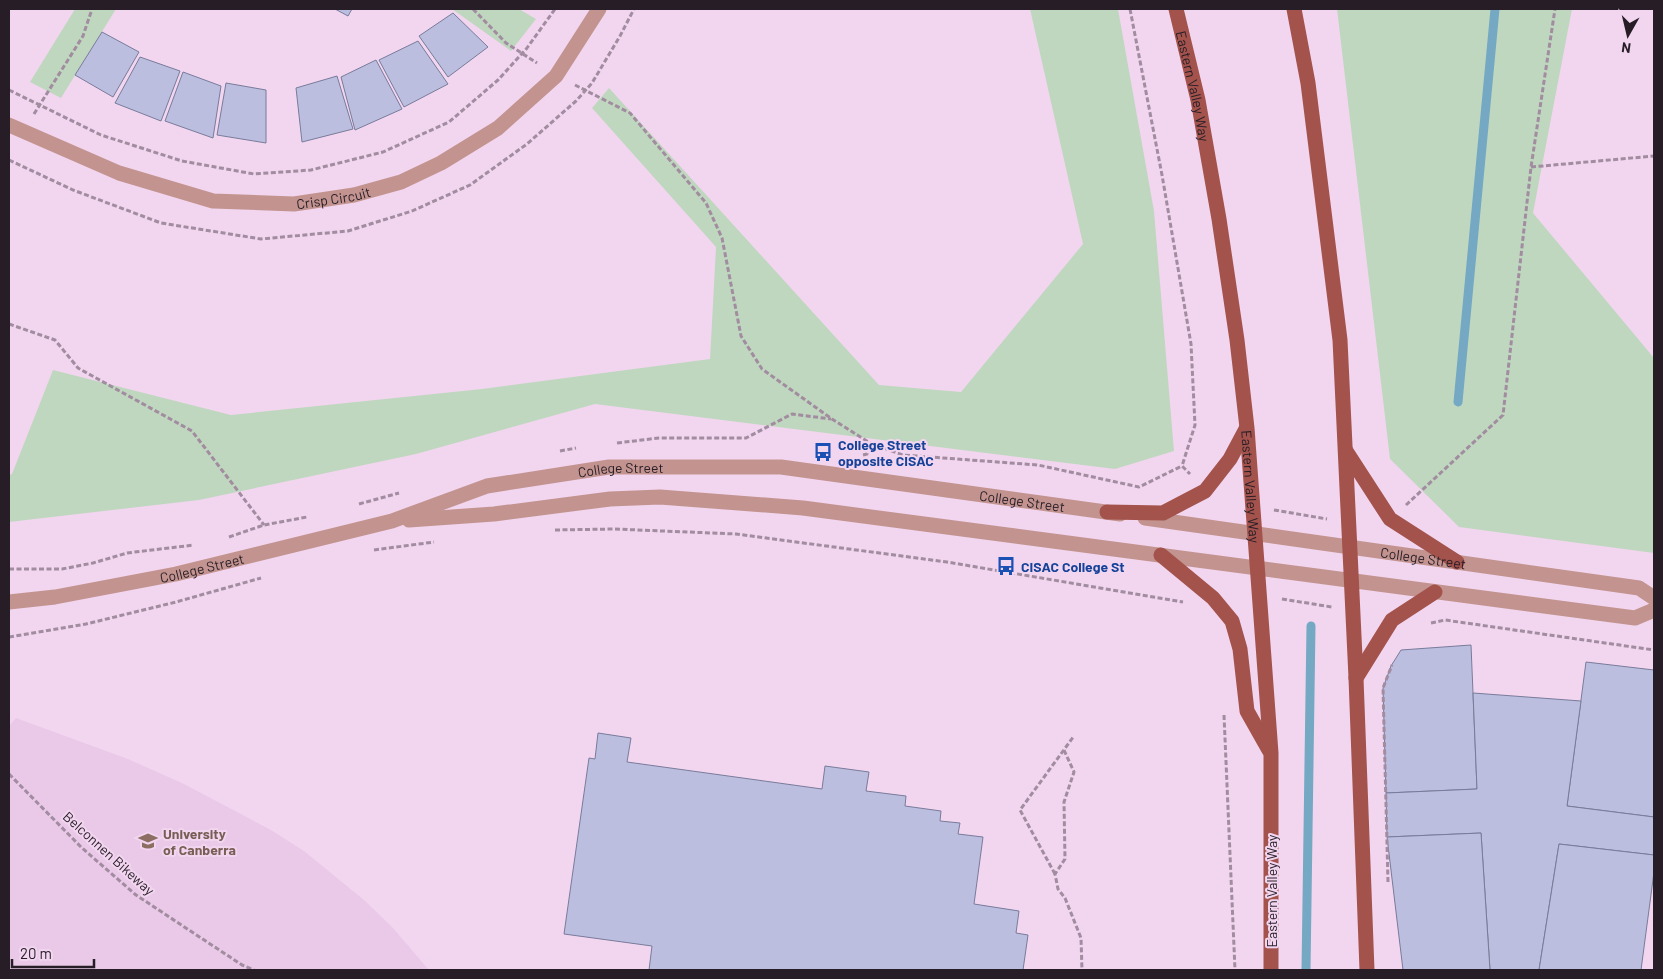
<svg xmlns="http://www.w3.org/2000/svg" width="1663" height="979" viewBox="0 0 1663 979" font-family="Barlow,sans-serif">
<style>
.built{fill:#eac8e8}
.green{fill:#c0d7bf}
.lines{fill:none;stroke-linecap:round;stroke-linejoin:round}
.stream{stroke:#75a8c3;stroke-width:9}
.building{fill:#bbbedf;stroke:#797b9a}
.path{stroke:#a18ca0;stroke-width:3;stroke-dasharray:5 2.5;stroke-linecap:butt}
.minor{stroke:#c3948f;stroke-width:15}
.major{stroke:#a3534c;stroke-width:15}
.labels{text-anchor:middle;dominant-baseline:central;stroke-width:4;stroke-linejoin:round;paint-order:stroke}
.street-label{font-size:14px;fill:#271d27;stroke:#f2d6f0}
.transit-label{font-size:14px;font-weight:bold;fill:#164399;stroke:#f2d6f0;text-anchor:start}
.education-label{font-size:14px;font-weight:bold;fill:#785e54;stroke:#f2d6f0;text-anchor:start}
</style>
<rect width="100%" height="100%" fill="#f2d6f0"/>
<path class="built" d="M16,718L128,759L184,784L271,830L304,851L364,900L393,928L429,970H9V726Z"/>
<g class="green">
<path d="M75,9H116L61,98L30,82Z"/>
<path d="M452,9H519L536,19L511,51Z"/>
<path d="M1030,9H1118L1154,211L1174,451L1115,469L595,404L416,454L199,500L9,522V475L12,474L53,370L231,415L482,389L710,359L716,247L592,108L609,88L879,385L961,392L1083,244Z"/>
<path d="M1337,9H1572L1533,213L1654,358V553L1459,527L1390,459Z"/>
</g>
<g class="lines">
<g class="stream">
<path d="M1458,402L1495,9"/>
<path d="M1306,970L1311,626"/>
</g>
</g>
<g class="building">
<path d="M335,9H352L348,16Z"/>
<path d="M453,13L488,47L448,77L419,36Z"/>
<path d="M102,32L139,52L113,97L75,75Z"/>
<path d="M418,41L448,84L404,107L379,60Z"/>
<path d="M140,57L180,71L161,121L115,103Z"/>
<path d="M376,60L402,109L355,130L341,77Z"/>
<path d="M183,72L221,86L213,138L165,121Z"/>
<path d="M337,76L353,129L302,142L296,88Z"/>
<path d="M226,83L266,90V143L217,135Z"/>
<path d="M1471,645L1477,789L1386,793L1383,688L1391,666L1401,650Z"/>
<path d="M1586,662L1654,670V817L1567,806Z"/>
<path d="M1473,693L1581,701L1567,806L1654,817V855L1559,844L1539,970H1490L1481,833L1387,837L1386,793L1477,789Z"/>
<path d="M598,733L631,738L627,762L822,789L825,766L869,772L866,791L906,796L905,806L941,811L940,821L960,823L958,834L983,837L974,904L1019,911L1016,933L1028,935L1023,970H649L652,946L564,934L589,758L595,759Z"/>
<path d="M1481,833L1490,970H1403L1387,837Z"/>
<path d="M1559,844L1654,855V872L1641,970H1539Z"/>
</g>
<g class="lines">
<g class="path">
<path d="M473,9L506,43L537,63"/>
<path d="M1130,9L1162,175L1191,344L1195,425L1182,466"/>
<path d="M575,85L630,113L706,203L722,238L741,336L762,369L832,419L870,443L903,455L1038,465L1139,487L1182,466L1190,474"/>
<path d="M9,90L101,135L182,161L254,174L311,170L383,152L449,122L498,80L527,48L555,9"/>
<path d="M34,114L83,36L92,9"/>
<path d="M9,160L73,190L161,223L261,239L348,231L412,211L470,185L527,144L576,101L592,83L620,36L634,9"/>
<path d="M1531,167L1654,156"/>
<path d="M9,324L55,340L78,368L192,431L264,525"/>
<path d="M617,443L659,438H746L792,414L831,419"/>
<path d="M560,451L576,448"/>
<path d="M863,455L867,454L870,443"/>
<path d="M359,504L399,493"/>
<path d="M1406,505L1503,415L1531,167L1555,9"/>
<path d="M1274,510L1327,519"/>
<path d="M555,530L614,529L736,534L947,562L1183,602"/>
<path d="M229,537L264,525L307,517"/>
<path d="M374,550L434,542"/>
<path d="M9,569H62L93,563L127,553L194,545"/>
<path d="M1282,599L1332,607"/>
<path d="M1431,623L1445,620L1654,650"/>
<path d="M9,637L86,624L176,602L261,578"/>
<path d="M1224,715L1235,970"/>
<path d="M1064,750L1074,772L1064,802L1065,859L1055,874L1058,889L1065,898L1081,938L1082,970"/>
<path d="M9,774L82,848L136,895L242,965L254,970"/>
<path d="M1055,874L1020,810L1074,736"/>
<path d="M1388,882L1383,688L1392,665"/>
</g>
<g class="minor">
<path id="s1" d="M9,125L119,173L213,201L294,204L354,195L401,182L441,163L498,128L556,76L599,9"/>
<path id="s2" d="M1145,518L1639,588L1654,598"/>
<path d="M409,520L494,514L610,499L660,497L803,508L1635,618L1654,610"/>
<path id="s3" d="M9,602L55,597L176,574L392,521L487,486L609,467H781L1120,514"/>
</g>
<g class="major">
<path id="s4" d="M1176,9L1198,100L1219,219L1237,340L1247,428L1271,753V970"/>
<path d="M1294,9L1308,83L1340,340L1356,678L1367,970"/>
<path d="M1346,451L1390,519L1457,562"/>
<path d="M1107,512L1163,513L1205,491L1230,459L1246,429"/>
<path d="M1161,555L1213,598L1232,621L1240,649L1247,711L1269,750"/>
<path d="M1356,678L1392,620L1435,592"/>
</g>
</g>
<defs>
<g id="bus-bare" transform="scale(1.5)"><path d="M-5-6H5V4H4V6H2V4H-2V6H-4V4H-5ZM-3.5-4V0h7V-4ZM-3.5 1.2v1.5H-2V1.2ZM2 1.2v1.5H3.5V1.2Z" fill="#1a4fb4" stroke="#f2d6f0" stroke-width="2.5" paint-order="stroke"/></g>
<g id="university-bare" transform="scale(1.5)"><path d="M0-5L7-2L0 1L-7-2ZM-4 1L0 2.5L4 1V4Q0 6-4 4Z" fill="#8d6e63" stroke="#f2d6f0" stroke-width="2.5" paint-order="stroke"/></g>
</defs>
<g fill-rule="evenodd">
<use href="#bus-bare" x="823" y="452"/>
<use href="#bus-bare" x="1006" y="566"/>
<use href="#university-bare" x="148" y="841"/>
</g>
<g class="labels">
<g class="street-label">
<text stroke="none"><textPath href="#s4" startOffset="79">Eastern Valley Way</textPath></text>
<text stroke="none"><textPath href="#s1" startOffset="339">Crisp Circuit</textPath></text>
<text stroke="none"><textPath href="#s3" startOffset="628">College Street</textPath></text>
<text stroke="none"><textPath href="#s4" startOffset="484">Eastern Valley Way</textPath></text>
<text stroke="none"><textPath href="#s3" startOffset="1032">College Street</textPath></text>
<text stroke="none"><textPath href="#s2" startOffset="281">College Street</textPath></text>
<text stroke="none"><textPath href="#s3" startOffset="196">College Street</textPath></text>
<text transform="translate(109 853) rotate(42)">Belconnen Bikeway</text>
<text transform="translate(1271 891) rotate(-90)">Eastern Valley Way</text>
</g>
<g class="transit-label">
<text x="838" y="444">College Street<tspan x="838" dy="16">opposite CISAC</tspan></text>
<text x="1021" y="566">CISAC College St</text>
</g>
<g class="education-label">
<text x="163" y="833">University<tspan x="163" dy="16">of Canberra</tspan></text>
</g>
</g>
<rect width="1663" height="979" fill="none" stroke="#271d27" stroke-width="20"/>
<g transform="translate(1628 35) rotate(188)" stroke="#f2d6f0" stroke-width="4" paint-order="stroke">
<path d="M0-4L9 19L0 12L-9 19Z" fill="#271d27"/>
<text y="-8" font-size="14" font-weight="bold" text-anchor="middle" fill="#271d27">N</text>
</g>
<path d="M12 959v8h82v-8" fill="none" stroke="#271d27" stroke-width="2.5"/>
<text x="20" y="959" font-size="15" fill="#271d27" stroke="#f2d6f0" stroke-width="4" paint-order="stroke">20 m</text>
</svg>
